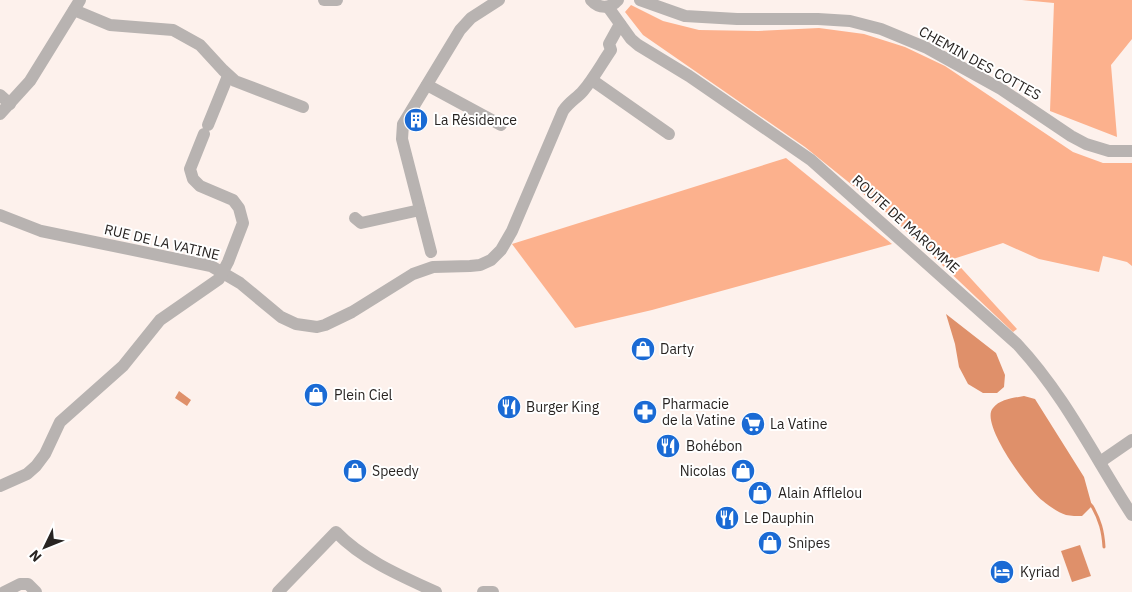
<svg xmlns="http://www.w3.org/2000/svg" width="1132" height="592" viewBox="0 0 1132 592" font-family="'IBM Plex Sans',sans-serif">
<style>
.green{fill:#fcb18d}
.water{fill:#df906a}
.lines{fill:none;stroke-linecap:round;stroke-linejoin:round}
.stream{stroke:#df906a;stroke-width:3}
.minor{stroke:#b8b3b1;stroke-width:12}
.labels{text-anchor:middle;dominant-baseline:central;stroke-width:4;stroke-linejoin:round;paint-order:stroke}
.street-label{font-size:14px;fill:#282422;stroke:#fff}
.poi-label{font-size:14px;fill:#282422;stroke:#fff;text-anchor:start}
</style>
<rect width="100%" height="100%" fill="#fdf1ec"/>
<g class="green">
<path d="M1022,0H1132V39L1111,65L1117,137L1050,111L1054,3Z"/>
<path d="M631,5L663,21L699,30L758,31L819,28L864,34L905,47L945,66L1073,152L1103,163H1132V266L1127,262L1103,256L1099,272L1039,259L1003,243L953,259L1017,329L1013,332L888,214L805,147L643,35L625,12Z"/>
<path d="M786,158L892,244L652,310L575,328L512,244Z"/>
</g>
<g class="water">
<path d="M946,314L996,353L1005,375L1004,387L997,393H983L968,384L959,367L955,344Z"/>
<path d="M179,391L191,400L187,406L175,398Z"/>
<path d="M1024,396L1035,399L1084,477L1092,506L1082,516C1077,516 1071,516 1066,515C1059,513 1049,506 1043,501C1029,491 979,423 993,408C1000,399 1014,398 1024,396Z"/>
<path d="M1080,545L1091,576L1072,582L1061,551Z"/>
</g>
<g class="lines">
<path class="stream" d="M1090,504L1092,506C1100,520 1103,531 1104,547"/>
<g class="minor">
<path d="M324,0H337"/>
<path d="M591,0C599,9 610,9 618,0"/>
<path d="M640,0L685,16L737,19H818L850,21L881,29L927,48L1001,89L1071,136L1086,144L1109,151H1132"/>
<path d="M608,7L631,39L638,45L689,76L811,160L1017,344C1064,394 1095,458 1132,515"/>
<path d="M74,10L110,25L173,30L200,45L223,70L235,81L303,107"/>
<path d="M592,80L669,134"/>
<path d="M427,85L501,125"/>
<path d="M0,95L10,104"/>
<path d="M0,114L30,81L80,0"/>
<path d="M208,125L228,76"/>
<path d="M0,215L41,231L211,266L240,283L281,317L296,324L317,327L325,325L352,312L413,274L433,267L470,266L480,265L491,260L501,250L512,231L563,111C569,102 577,98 583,91C594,78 602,63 611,50L609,44L620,24"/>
<path d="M355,218L361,223L420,210"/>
<path d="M431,252L402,139L403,124L460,30L471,18L499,0"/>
<path d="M1100,462L1132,440"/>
<path d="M0,486L27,474L36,466L45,454L60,422L123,366L160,320L219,279L228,262L243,223L239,208L233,200L200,186L193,179L190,169L204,134"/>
<path d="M4,592L20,584H28L36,592"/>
<path d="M278,592L336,532C363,560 401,576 436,592"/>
<path d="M483,592H493"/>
</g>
</g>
<defs>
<g id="building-disc" transform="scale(1.25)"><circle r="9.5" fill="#1a6ad4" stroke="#fff"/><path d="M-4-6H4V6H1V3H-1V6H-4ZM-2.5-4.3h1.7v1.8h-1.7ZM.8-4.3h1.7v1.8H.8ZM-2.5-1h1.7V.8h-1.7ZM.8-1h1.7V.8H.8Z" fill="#fff"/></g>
<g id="shop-disc" transform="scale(1.25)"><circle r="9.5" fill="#1a6ad4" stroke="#fff"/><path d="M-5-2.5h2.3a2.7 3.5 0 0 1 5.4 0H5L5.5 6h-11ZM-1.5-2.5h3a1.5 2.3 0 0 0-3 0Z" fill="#fff"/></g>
<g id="restaurant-disc" transform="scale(1.25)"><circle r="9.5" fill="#1a6ad4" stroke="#fff"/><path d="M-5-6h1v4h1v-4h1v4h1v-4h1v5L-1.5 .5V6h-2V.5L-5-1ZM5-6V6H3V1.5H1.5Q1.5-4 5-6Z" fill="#fff"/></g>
<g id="pharmacy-disc" transform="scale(1.25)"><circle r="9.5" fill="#1a6ad4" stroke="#fff"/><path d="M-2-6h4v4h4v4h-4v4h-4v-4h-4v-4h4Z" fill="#fff"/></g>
<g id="supermarket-disc" transform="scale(1.25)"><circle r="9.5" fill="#1a6ad4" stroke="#fff"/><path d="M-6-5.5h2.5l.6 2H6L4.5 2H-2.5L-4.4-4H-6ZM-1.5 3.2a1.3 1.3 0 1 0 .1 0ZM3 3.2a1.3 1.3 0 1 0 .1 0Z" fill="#fff"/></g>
<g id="hotel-disc" transform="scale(1.25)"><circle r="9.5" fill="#1a6ad4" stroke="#fff"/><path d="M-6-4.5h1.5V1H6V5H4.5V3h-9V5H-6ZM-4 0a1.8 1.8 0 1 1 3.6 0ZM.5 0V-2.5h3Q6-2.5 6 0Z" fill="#fff"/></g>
</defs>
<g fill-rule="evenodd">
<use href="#building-disc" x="416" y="120"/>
<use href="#shop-disc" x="643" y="349"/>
<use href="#shop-disc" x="316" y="395"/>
<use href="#restaurant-disc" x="509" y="407"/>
<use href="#pharmacy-disc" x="645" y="412"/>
<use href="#supermarket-disc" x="753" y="424"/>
<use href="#restaurant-disc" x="668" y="446"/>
<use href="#shop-disc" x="355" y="471"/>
<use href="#shop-disc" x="743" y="471"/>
<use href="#shop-disc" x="760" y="493"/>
<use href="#restaurant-disc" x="727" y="518"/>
<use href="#shop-disc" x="770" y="543"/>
<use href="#hotel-disc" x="1002" y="572"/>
</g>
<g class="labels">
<g class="street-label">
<text transform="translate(980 63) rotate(29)">CHEMIN DES COTTES</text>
<text transform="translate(906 224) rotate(42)">ROUTE DE MAROMME</text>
<text transform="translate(162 242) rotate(13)">RUE DE LA VATINE</text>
</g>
<g class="poi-label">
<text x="434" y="120">La Résidence</text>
<text x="660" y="349">Darty</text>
<text x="334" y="395">Plein Ciel</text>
<text x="662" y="404">Pharmacie<tspan x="662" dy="16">de la Vatine</tspan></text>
<text x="526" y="407">Burger King</text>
<text x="770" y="424">La Vatine</text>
<text x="686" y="446">Bohébon</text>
<text x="372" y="471">Speedy</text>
<text x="726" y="471" text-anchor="end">Nicolas</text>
<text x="778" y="493">Alain Afflelou</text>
<text x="744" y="518">Le Dauphin</text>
<text x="788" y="543">Snipes</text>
<text x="1020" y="572">Kyriad</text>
</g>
</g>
<g transform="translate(45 547) rotate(227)" stroke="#ffffff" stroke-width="4" paint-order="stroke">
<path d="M0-4L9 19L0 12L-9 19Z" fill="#282422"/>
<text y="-8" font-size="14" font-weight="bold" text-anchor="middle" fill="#282422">N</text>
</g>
</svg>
